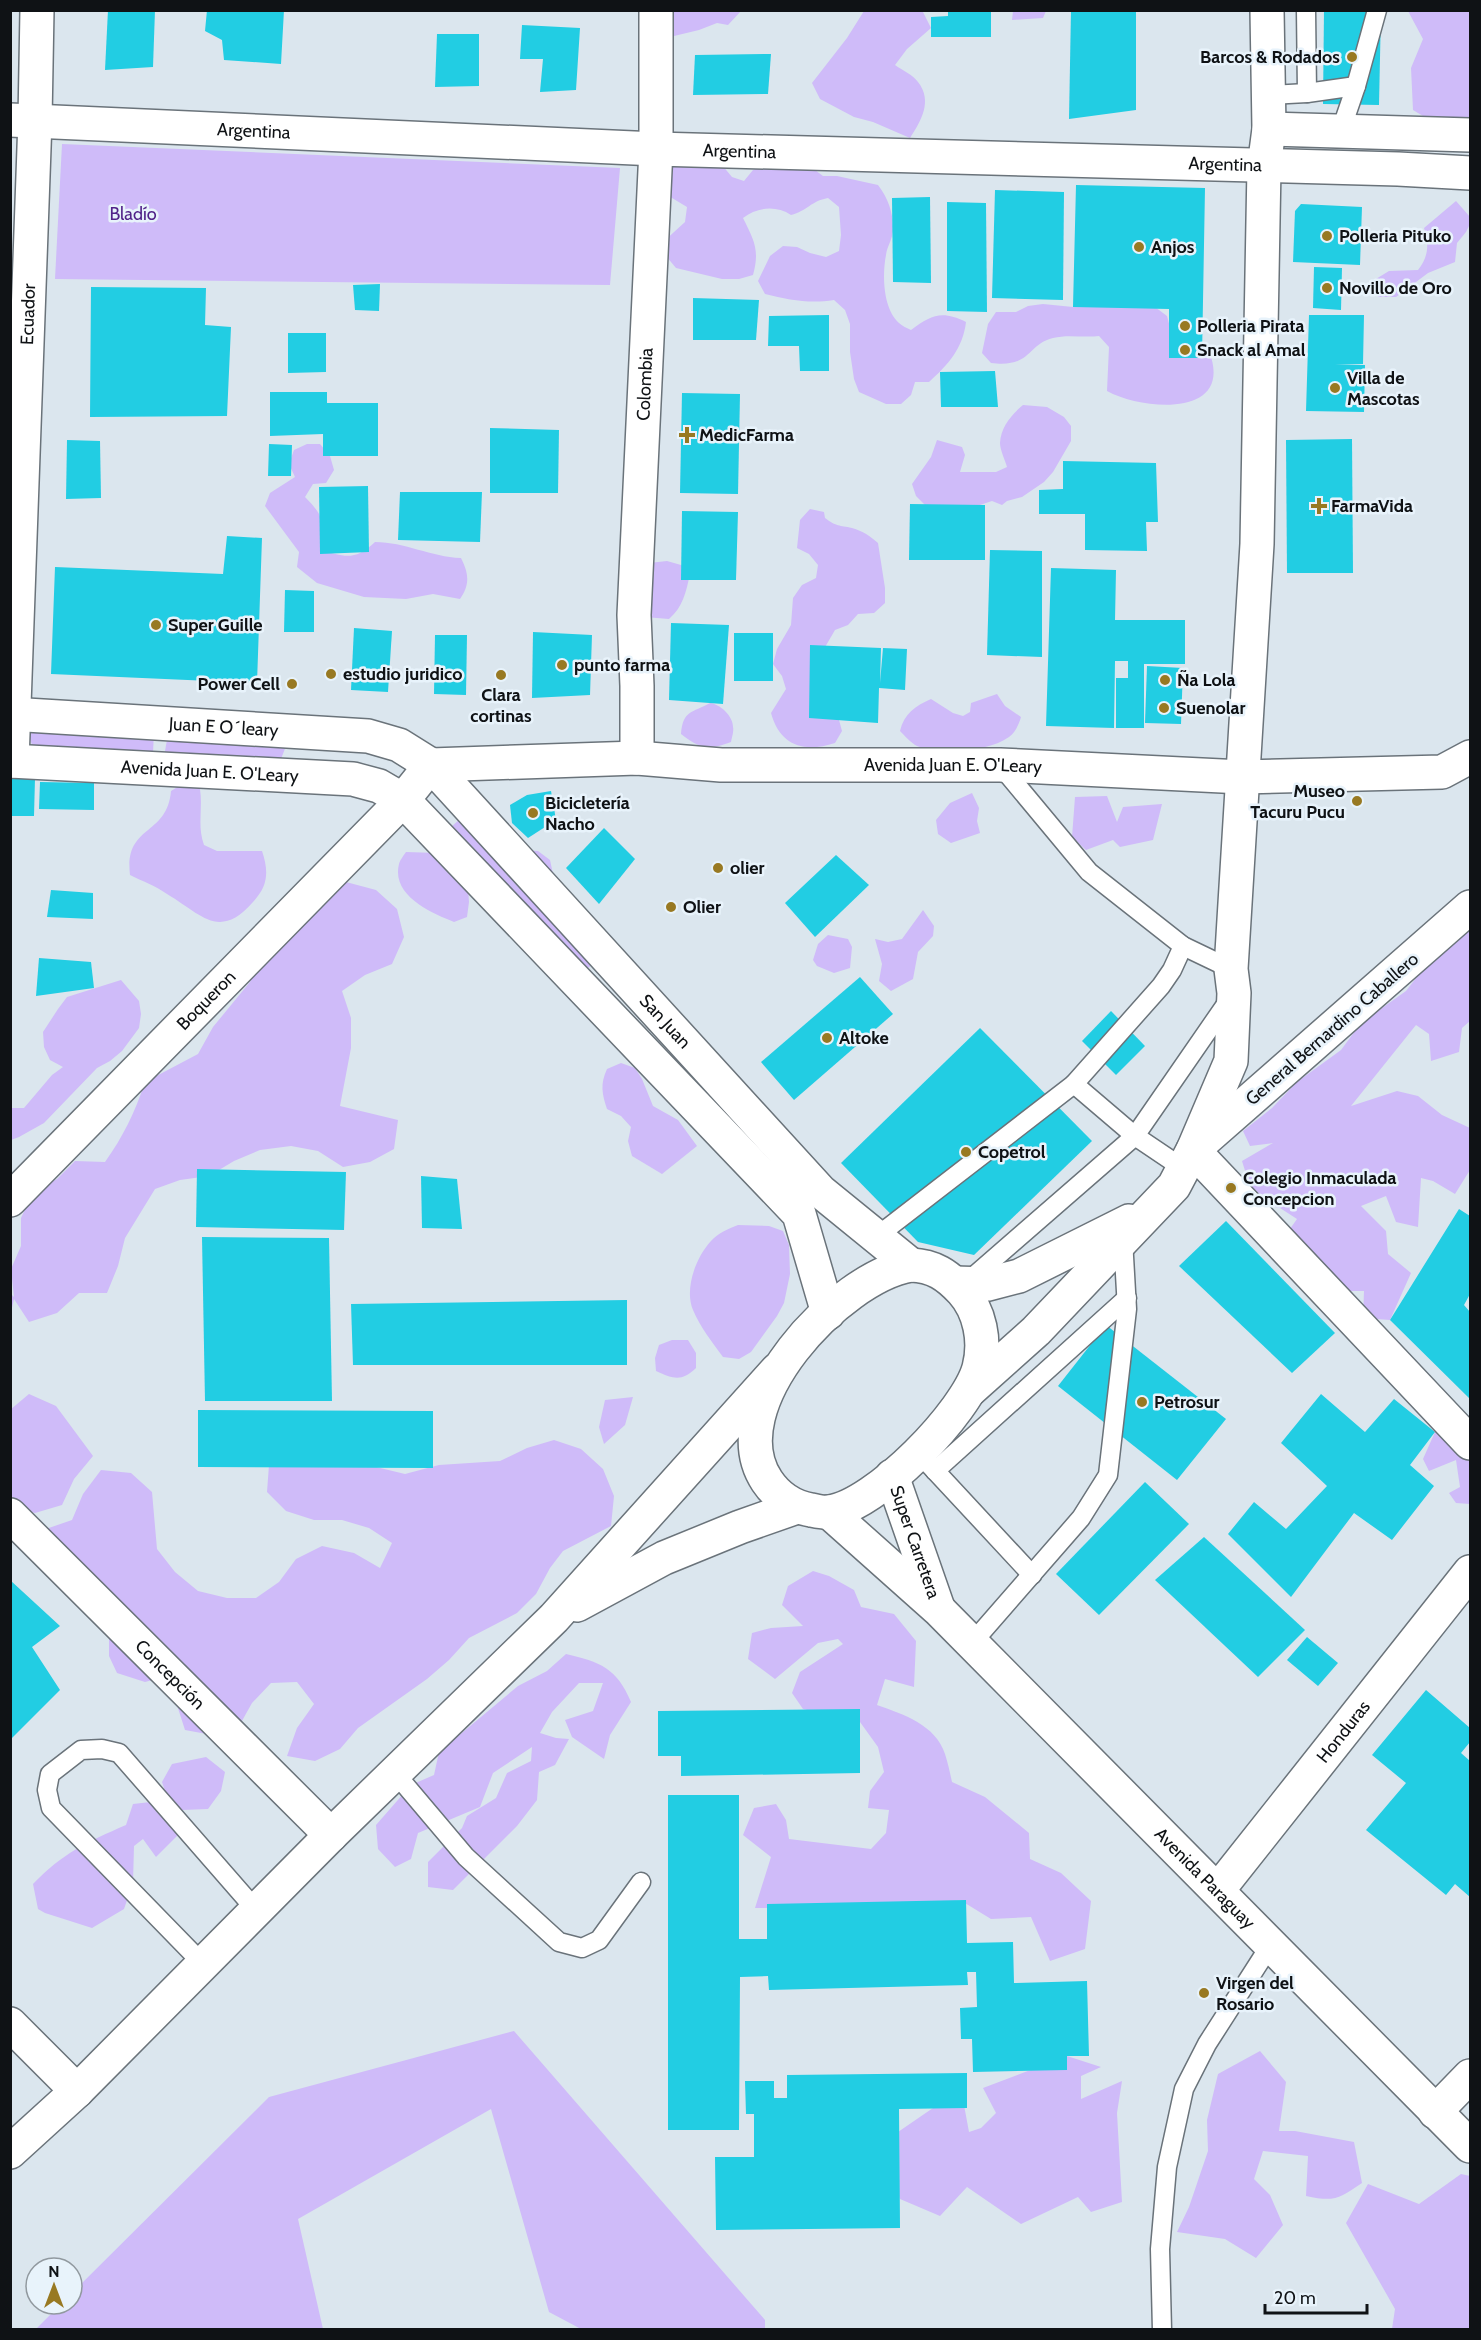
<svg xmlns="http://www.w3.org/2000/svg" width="1481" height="2340" viewBox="0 0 1481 2340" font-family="Cabin,sans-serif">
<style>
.green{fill:#cfbbf9}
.building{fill:#22cde3}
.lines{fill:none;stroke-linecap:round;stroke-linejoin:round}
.lane-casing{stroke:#6a737a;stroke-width:21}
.street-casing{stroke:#6a737a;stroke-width:36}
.secondary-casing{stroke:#6a737a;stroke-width:36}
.highway-casing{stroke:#6a737a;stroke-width:36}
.lane{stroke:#fff;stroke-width:18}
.street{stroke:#fff;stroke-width:33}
.secondary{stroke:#fff;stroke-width:33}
.highway{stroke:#fff;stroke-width:33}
.poi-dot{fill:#987922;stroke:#e8f3fb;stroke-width:2}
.labels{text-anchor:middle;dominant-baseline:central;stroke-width:5;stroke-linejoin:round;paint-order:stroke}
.poi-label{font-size:18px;font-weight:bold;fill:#0f1215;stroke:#e8f3fb;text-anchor:start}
.street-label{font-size:18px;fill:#0f1215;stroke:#e8f3fb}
.park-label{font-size:18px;fill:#512389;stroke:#e8f3fb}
</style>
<rect width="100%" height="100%" fill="#dbe6ee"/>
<g class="green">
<path d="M919,10L923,12L931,28L907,49L895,65C902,70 913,75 918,82C933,101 921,121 910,138L873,122L854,117L820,99L812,83L847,38L864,11Z"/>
<path d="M664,11H741L728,25L717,23L699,30L674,36Z"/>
<path d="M1013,11V10L1046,11L1043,18L1012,20Z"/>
<path d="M1408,11H1470V135L1433,122L1413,110L1411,68L1423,39Z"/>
<path d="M62,144L620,168L610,285L55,279Z"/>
<path d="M662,165H722L732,177L744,181L753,170L766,165L811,167L823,176H837L878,185C888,198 893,212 893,229C893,239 887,246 886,255C882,275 883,309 899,323C902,326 907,328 911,330C931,315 942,310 966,322C963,348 948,365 929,382H915L911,395L901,404H886L859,392L854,379L850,352V324L845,310L834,300C810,304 789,300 765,294L758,281L770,256L783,246L797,247L810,253L826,257L839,251L841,235L839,207L828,198C811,201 807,211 791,215C776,205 757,207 743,218C754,240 760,250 753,275L739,279H722L676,268L666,256L662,243L685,222L687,207L662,192Z"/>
<path d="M1456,201L1470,217V224L1466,232L1457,243L1455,262L1428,273L1396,297H1378L1371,282L1389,271L1418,270C1429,256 1429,244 1424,228Z"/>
<path d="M1043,304L1073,307L1079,305L1155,307L1167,316L1171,331L1209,351C1235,418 1144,411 1107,391L1109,347L1099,336C1084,338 1068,334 1053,338C1026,345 1032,368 991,363L982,353L988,324L996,312H1016L1028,306Z"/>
<path d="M1023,405L1047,407L1064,417L1071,426V441L1053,472L1044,482L1022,497L1007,501L1002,505L992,501L980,505H925L916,496L912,484L931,457L937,440L962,447L965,455L960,472H996L1007,467C1005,460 1000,450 1000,443C1001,427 1011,415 1023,405Z"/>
<path d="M307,444H320L330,456L334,470L326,483L313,484L305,497C326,518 323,522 321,550C345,557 355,561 375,542C405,542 431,557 461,558C469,574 470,584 460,599L433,594L406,599L364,597L317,583L297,567L299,552L265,506L270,493L295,477L289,464L294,450Z"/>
<path d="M810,509L824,512L825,518C837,527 839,525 852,528C863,531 870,536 878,543L885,588V603L874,613L858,614L848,625L835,630L821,654L842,731L835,743C804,753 780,746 771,713L786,689L782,676L773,664L777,649L791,625L793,598L802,585L816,578L818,565L809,554L797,548L800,520Z"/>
<path d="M667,561L681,565L690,574C686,592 683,607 669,619L645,617L649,563Z"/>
<path d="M997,694L1005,706L1021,717C1019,724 1015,733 1009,737C988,752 942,755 917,746C911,743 905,736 900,731C904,714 915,706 931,699L953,713L963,716L970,712L971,703Z"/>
<path d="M710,703C720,704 733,716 733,727C734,731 732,737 731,742C707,751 701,749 681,734C683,710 692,713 710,703Z"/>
<path d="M34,726L154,731L153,753L33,747C29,738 28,734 34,726Z"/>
<path d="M169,728L288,741L279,764L164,757Z"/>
<path d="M189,780L200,789C203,809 197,826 204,845L217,851H262C269,872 268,886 253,902C219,941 201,914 167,894C156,886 142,881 130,875C124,824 167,837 171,791Z"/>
<path d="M972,793L979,808L977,821L980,833L951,843L938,834L936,820L950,803Z"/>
<path d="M1107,796L1117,822L1123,807L1162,804L1153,840L1120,847L1113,840L1086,850L1072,837L1075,797Z"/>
<path d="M461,818L522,850L538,851L550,860L556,888L599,959L588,968L575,973L468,888L469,902L467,917L454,922C432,913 391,896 399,864C400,860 404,855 406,852L437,853L450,828Z"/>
<path d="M346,882L376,890L397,909L404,937L392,964L365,975L342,991L351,1018V1048L340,1106L398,1120L394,1149L370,1162L343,1167L318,1151L291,1146L260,1150L234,1161L209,1176L180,1180L155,1189L125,1238L118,1266L107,1293H79L57,1313L29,1322L14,1299L11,1312V1294L14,1297L11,1269L21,1246V1218L33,1192L57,1179L75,1161L105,1162C123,1137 135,1112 145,1082L198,1054L213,1027L250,982L261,953L314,890Z"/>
<path d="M923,910L934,926L933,936L918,952L913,979L891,991L879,981L882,964L875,939L888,942L902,939Z"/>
<path d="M1470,929V1021L1462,1028L1459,1052L1431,1061L1429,1034L1416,1025L1351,1106L1397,1091L1418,1096L1442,1115L1470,1128V1170L1455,1194L1433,1181L1421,1178L1418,1227L1396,1222L1386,1196L1361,1206L1386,1231L1388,1254L1411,1273L1390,1320L1363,1318L1364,1291H1347L1280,1243L1297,1219L1280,1208L1255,1203L1242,1161L1273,1143L1250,1146L1243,1131L1272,1108L1297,1082L1341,1050L1361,1023L1406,991L1433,956L1449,939Z"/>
<path d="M828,935L848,939L852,947L850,968L834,973L817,966L813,960L818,944Z"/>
<path d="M121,980L139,1001L141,1014L139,1028L122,1051L110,1061L97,1068L44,1123L19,1137L11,1140V1108H24L52,1075L63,1067L50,1060L44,1047L43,1032L58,1009L67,997Z"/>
<path d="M621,1063L635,1068L642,1079L653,1106L678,1120L697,1146L662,1174L632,1156L628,1141L631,1127L621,1116L607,1109C602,1094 600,1084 607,1069Z"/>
<path d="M738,1225L769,1226L783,1231L789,1245L790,1274L784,1303L777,1316L751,1352L739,1359L723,1357C713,1343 700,1327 693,1310C684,1289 696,1257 711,1241C718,1233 728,1229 738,1225Z"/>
<path d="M672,1340H688L696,1353V1368C681,1382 674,1379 656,1371L655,1358L659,1345Z"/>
<path d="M29,1394L56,1406L93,1456L74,1479L62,1505L35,1513L11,1507L10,1410Z"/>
<path d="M633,1397L625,1425L604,1444L599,1427L605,1400Z"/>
<path d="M1435,1432L1466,1439L1470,1443V1504L1456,1503L1449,1493L1460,1487L1456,1460L1429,1471L1423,1459Z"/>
<path d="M554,1440L581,1449L603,1469L614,1496L611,1526L563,1551L550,1568L536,1594L517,1613L469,1638L449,1660L427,1679L358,1728L340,1749L315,1761L287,1756L297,1728L314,1704L297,1682L271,1683L252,1703L238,1728L212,1735L185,1730L176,1702L171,1675L145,1682L117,1673L109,1656V1628L43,1530L72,1520L83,1494L101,1470L131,1473L152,1492L157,1549L175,1572L198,1591L227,1598H256L279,1582L296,1559L322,1546L354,1553L380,1568L392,1543L369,1528L342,1520H314L286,1511L267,1492L269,1465L376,1467L405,1474L439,1465L500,1461L527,1448Z"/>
<path d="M813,1571L829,1576L854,1590L861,1607L894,1614L916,1641L914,1687L885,1679L877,1705C903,1714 936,1725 945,1754C948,1763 950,1773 952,1782L985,1797L1029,1833L1030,1859L1061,1873L1091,1901L1085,1949L1050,1961L1031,1917L991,1919L960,1900L925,1907L755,1908L771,1857L743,1835L754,1808L776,1804L786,1820L789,1839L871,1849L886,1833L889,1810L868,1808L870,1791L884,1772L878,1747L860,1722L803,1709L792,1693L800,1672L843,1644L838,1639L818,1643L775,1679L748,1659L752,1633L771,1628L803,1626L782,1605L788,1586Z"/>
<path d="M566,1654C600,1662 617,1668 631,1702L610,1735L604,1759L572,1737L565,1720L593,1711L603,1683H579L552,1712L540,1733L556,1738L569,1739L555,1765L539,1772L537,1800L517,1826L453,1890L428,1887V1862L462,1828L467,1816L496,1798L507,1773L531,1761L532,1747L493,1773L480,1807L418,1833L411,1859L395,1867L378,1849L376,1825L411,1785L434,1775L439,1752L518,1686L547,1671Z"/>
<path d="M206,1757L225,1772L221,1791L208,1809L182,1810L181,1832L156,1857L143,1839L134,1846L133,1883L124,1909L92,1928L45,1913L38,1909L33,1884C63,1853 87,1842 126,1825L133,1804L168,1800L162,1782L172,1764Z"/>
<path d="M514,2031L765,2320V2329H581L549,2312L491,2109L298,2219L323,2329H36L61,2304H72V2293L269,2097Z"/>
<path d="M1260,2051L1286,2082L1279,2131H1295L1354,2142L1362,2183C1339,2199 1334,2202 1306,2196L1308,2156L1263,2151L1254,2179L1270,2195L1283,2225L1256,2258L1225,2239L1177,2232L1189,2207L1208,2151L1207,2120L1218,2074Z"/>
<path d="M1067,2056L1101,2067L1081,2076V2099L1122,2081L1117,2113L1122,2202L1091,2212L1078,2197L1021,2224L967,2187L940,2216L900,2199L882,2143L933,2108L964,2105L969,2132L981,2128L996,2113L983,2088Z"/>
<path d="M1461,2174L1470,2176V2329H1392L1395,2309L1346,2223L1368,2184L1419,2204Z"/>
</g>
<g class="building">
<path d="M108,10H155L153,67L105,70Z"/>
<path d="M207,10H284L281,64L224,60L222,40L205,31Z"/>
<path d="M948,10H991V37H931V17L948,16Z"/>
<path d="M1071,10H1136V110L1069,119Z"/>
<path d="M1324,10H1381L1379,105L1323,104Z"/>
<path d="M522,25L580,28L576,90L540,92L543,59H520Z"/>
<path d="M437,34H479V86L435,87Z"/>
<path d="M771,54L768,94L693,95L695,55Z"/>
<path d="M1076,185L1205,188L1202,358H1169V309L1073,307Z"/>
<path d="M995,190L1064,192L1063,300L992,298Z"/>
<path d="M930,197L931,283L893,282L892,198Z"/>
<path d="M947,202L986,203L987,312L947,311Z"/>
<path d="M1301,204L1362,207L1360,265L1293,262L1295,211Z"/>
<path d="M1314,267L1342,268L1341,310L1313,308Z"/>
<path d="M380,284L379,311L355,310L353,285Z"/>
<path d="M91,287L206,288L205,325L231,327L227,416L90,417Z"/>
<path d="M693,298L759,300L756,340H693Z"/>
<path d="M829,315V371H800L799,346H768L769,316Z"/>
<path d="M1309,315H1364L1363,364L1335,365H1365L1364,412L1306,411Z"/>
<path d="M288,333H326V372L288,373Z"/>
<path d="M995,371L998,407H941L940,372Z"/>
<path d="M270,392H327V403H378V456H323V434L270,436Z"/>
<path d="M682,393L740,394L738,494L680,493Z"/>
<path d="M490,428L559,430L558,493H490Z"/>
<path d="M1352,439L1353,573H1287L1286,440Z"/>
<path d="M67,440L100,441L101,498L66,499Z"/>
<path d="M269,444L292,445L291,476H268Z"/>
<path d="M1063,461L1156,463L1158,522H1146L1147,551L1085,550V514H1039V490L1063,489Z"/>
<path d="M368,486L369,552L320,554L319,487Z"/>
<path d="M400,492H482L480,542L398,540Z"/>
<path d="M910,504L985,505V560H909Z"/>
<path d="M682,511L738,512L736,580H681Z"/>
<path d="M227,536L262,538L257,683L51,674L55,567L223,574Z"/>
<path d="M990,550L1042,551V657L987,655Z"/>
<path d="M1051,568L1116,570L1115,620H1185V664H1144V728H1116V678H1128V661H1115L1114,728L1046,726Z"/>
<path d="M285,590L314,591V632H284Z"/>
<path d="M671,623L729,625L723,704L669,700Z"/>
<path d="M354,628L392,631L388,692L351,690Z"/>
<path d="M533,632L592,635L590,695L532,698Z"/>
<rect x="734" y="633" width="39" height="48"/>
<path d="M435,635H467L466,695L434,694Z"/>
<path d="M810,645L881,648L880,683L883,648L907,649L905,690L879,688L878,723L809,718Z"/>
<path d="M1147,666L1183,668L1181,724L1145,723Z"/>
<path d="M10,778H35L34,816H10Z"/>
<path d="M40,782L94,783V810L39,809Z"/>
<path d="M551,791L556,820L528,838L512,823L510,805L527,795Z"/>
<path d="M604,828L635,859L599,904L566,868Z"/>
<path d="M836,855L869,885L815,937L785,903Z"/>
<path d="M51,890L93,893V919L47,917Z"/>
<path d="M39,958L91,962L94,988L36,996Z"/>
<path d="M860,977L893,1014L794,1100L761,1062Z"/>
<path d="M1111,1011L1145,1046L1116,1075L1082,1041Z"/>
<path d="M980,1028L1092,1141L974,1255L918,1242L841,1163Z"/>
<path d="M197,1169L346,1172L344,1230L196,1227Z"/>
<path d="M421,1176L457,1179L462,1229L422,1228Z"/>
<path d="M1459,1209L1470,1216V1294L1464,1305L1470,1312V1399L1390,1320Z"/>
<path d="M1226,1221L1335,1333L1292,1373L1179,1266Z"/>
<path d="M202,1237L329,1238L332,1401H205Z"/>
<path d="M627,1300V1365H353L351,1304Z"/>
<path d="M1106,1325L1226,1419L1177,1480L1058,1386Z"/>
<path d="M1321,1394L1365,1432L1394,1399L1435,1432L1410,1465L1434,1486L1392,1540L1354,1513L1291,1597L1228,1534L1254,1502L1286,1529L1327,1486L1281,1443Z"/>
<path d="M198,1410L433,1411V1468L198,1467Z"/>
<path d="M1145,1482L1189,1524L1099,1615L1056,1574Z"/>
<path d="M1204,1537L1305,1630L1258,1677L1155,1580Z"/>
<path d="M10,1580L60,1626L32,1647L60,1690L10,1740Z"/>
<path d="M1307,1637L1338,1663L1318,1686L1287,1660Z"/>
<path d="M1426,1690L1470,1728V1742L1461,1753L1470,1761V1897L1455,1884L1446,1895L1366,1830L1406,1783L1372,1755Z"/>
<path d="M860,1709V1773L681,1776V1756H658V1711Z"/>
<path d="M668,1795H739V1939H767V1904L966,1900L967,1943L1013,1942L1014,1983L1087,1981L1089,2056H1067V2070L973,2072L972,2039H961L960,2008L977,2007L976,1972H967L968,1985L769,1990L768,1976L740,1977L739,2130H668Z"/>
<path d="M967,2073V2108L899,2109L900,2228L716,2230L715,2157H754V2114H746L745,2081H774V2098H787V2075Z"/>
</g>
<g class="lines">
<g class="lane-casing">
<g id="lane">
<path d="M1306,10L1307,93"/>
<path d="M1268,95L1307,93L1356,86"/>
<path d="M1341,130L1356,86L1377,10"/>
<path d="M1000,765L1089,872L1183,946L1231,969"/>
<path d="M1183,946L1172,970L1161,986L1074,1084L1135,1136L1184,1169"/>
<path d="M876,1237L1074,1084"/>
<path d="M966,1283L1135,1136L1229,1000"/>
<path d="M927,1462L1032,1575"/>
<path d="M935,1471L1127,1298"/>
<path d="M972,1643L1081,1518L1108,1475L1127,1309L1123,1239"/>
<path d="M395,1773L466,1857L559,1942L582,1948L599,1940L641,1882"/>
<path d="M203,1964L51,1808L47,1790L50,1774L81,1750L102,1749L119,1753L256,1910"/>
<path d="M1162,2330L1160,2249L1167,2167L1184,2089L1207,2044L1271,1944"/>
</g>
</g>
<g class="street-casing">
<g id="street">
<path id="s1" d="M10,120L656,149L1398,169L1470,173"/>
<path d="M1269,129L1470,135"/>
<path id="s2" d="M637,758V686L634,615L656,149V10"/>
<path id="s3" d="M12,761L35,120L37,10"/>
<path d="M1470,907L1193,1150L1470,1443"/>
<path id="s4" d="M10,1200L403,800L431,765L637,758L721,765H1000L1242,777L1442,772L1470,757"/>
<path id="s5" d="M892,1476L938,1608"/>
<path id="s6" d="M829,1512L939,1610L1470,2146"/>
<path id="s7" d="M10,1515L331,1835"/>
<path id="s8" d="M1218,1890L1470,1572"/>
<path d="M10,2024L77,2091"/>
<path d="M1435,2112L1470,2076"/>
</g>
</g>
<g class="secondary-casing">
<g id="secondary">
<path id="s9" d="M10,714L368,736L399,745L431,765L820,1191L911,1265"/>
<path id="s10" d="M10,761L353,779L379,786L403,800L799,1214L828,1313"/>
</g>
</g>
<g class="highway-casing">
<g id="highway">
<path d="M911,1265C934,1266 947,1275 962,1291C980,1311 986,1341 979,1368C967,1412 876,1506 829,1512C824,1513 816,1511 811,1510C793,1507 777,1496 767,1481C717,1406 839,1277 911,1265Z"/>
<path d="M955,1283L988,1284L1019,1276L1129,1221"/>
<path d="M970,1390L1036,1331L1174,1186L1193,1150L1231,1061L1234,993L1231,969L1257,544L1264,167L1269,129L1267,10"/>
<path d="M577,1605L664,1558L740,1527L797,1507"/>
<path d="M10,2152L77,2091L331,1835L554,1618L777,1370"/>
</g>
</g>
<use href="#lane" class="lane"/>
<use href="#street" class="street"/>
<use href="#secondary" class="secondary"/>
<use href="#highway" class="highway"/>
</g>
<g class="poi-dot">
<circle cx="1352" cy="57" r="6"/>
<circle cx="1327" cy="236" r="6"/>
<circle cx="1139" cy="247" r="6"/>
<circle cx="1327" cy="288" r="6"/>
<circle cx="1185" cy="326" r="6"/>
<circle cx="1185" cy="350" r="6"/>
<circle cx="1335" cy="388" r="6"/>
<path d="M684 426h6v6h6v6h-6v6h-6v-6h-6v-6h6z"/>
<path d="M1316 497h6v6h6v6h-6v6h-6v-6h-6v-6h6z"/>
<circle cx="156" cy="625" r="6"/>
<circle cx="562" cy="665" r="6"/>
<circle cx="331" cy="674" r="6"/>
<circle cx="501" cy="675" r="6"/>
<circle cx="1165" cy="680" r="6"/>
<circle cx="292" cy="684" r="6"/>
<circle cx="1164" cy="708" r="6"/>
<circle cx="1357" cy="801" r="6"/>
<circle cx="533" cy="813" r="6"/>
<circle cx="718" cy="868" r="6"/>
<circle cx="671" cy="907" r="6"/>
<circle cx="827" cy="1038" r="6"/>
<circle cx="966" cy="1152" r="6"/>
<circle cx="1231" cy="1188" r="6"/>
<circle cx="1142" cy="1402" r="6"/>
<circle cx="1204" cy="1993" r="6"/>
</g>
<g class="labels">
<g class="poi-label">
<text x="1340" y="57" text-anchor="end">Barcos &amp; Rodados</text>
<text x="1339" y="236">Polleria Pituko</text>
<text x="1151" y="247">Anjos</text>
<text x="1339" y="288">Novillo de Oro</text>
<text x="1197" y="326">Polleria Pirata</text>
<text x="1197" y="350">Snack al Amal</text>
<text x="1347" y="378">Villa de<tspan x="1347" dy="21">Mascotas</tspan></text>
<text x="699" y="435">MedicFarma</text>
<text x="1331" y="506">FarmaVida</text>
<text x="168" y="625">Super Guille</text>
<text x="574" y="665">punto farma</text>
<text x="343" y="674">estudio juridico</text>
<text x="1177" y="680">Ña Lola</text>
<text x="280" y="684" text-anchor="end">Power Cell</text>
<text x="501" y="695" text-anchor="middle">Clara<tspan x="501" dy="21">cortinas</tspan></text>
<text x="1176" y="708">Suenolar</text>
<text x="1345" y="791" text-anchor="end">Museo<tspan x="1345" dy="21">Tacuru Pucu</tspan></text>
<text x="545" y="803">Bicicletería<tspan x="545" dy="21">Nacho</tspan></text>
<text x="730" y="868">olier</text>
<text x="683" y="907">Olier</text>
<text x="839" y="1038">Altoke</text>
<text x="978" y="1152">Copetrol</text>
<text x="1243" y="1178">Colegio Inmaculada<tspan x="1243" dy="21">Concepcion</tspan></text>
<text x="1154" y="1402">Petrosur</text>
<text x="1216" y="1983">Virgen del<tspan x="1216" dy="21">Rosario</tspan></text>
</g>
<g class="street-label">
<text stroke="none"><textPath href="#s1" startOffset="244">Argentina</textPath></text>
<text stroke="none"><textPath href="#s1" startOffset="730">Argentina</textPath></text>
<text stroke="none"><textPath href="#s1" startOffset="1216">Argentina</textPath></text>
<text stroke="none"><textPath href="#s3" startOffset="447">Ecuador</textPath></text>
<text stroke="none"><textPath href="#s2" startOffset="374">Colombia</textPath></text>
<text stroke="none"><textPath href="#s9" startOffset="214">Juan E O´leary</textPath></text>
<text stroke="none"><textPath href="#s4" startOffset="1128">Avenida Juan E. O'Leary</textPath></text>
<text stroke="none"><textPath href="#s10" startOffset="200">Avenida Juan E. O'Leary</textPath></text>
<text stroke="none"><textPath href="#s4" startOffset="280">Boqueron</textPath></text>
<text stroke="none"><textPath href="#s9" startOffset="776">San Juan</textPath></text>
<text transform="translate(1332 1029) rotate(-41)">General Bernardino Caballero</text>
<text stroke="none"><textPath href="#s5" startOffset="70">Super Carretera</textPath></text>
<text stroke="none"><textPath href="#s7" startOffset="226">Concepción</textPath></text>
<text stroke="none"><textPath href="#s8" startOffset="202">Honduras</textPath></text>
<text stroke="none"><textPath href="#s6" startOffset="525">Avenida Paraguay</textPath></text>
</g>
<g class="park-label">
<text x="133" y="214">Bladío</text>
</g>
</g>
<rect width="1481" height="2340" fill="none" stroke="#0f1215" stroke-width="24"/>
<g transform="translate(54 2286)"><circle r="28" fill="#e8f3fb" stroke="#91999f" stroke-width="1.5"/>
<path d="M0-4.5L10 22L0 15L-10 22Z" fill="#987922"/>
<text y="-9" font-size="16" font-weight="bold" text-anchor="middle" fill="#0f1215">N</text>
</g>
<path d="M1265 2304v9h102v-9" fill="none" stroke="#0f1215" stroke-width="3"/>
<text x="1274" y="2304" font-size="18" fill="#0f1215" stroke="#e8f3fb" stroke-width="4.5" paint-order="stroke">20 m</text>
</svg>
